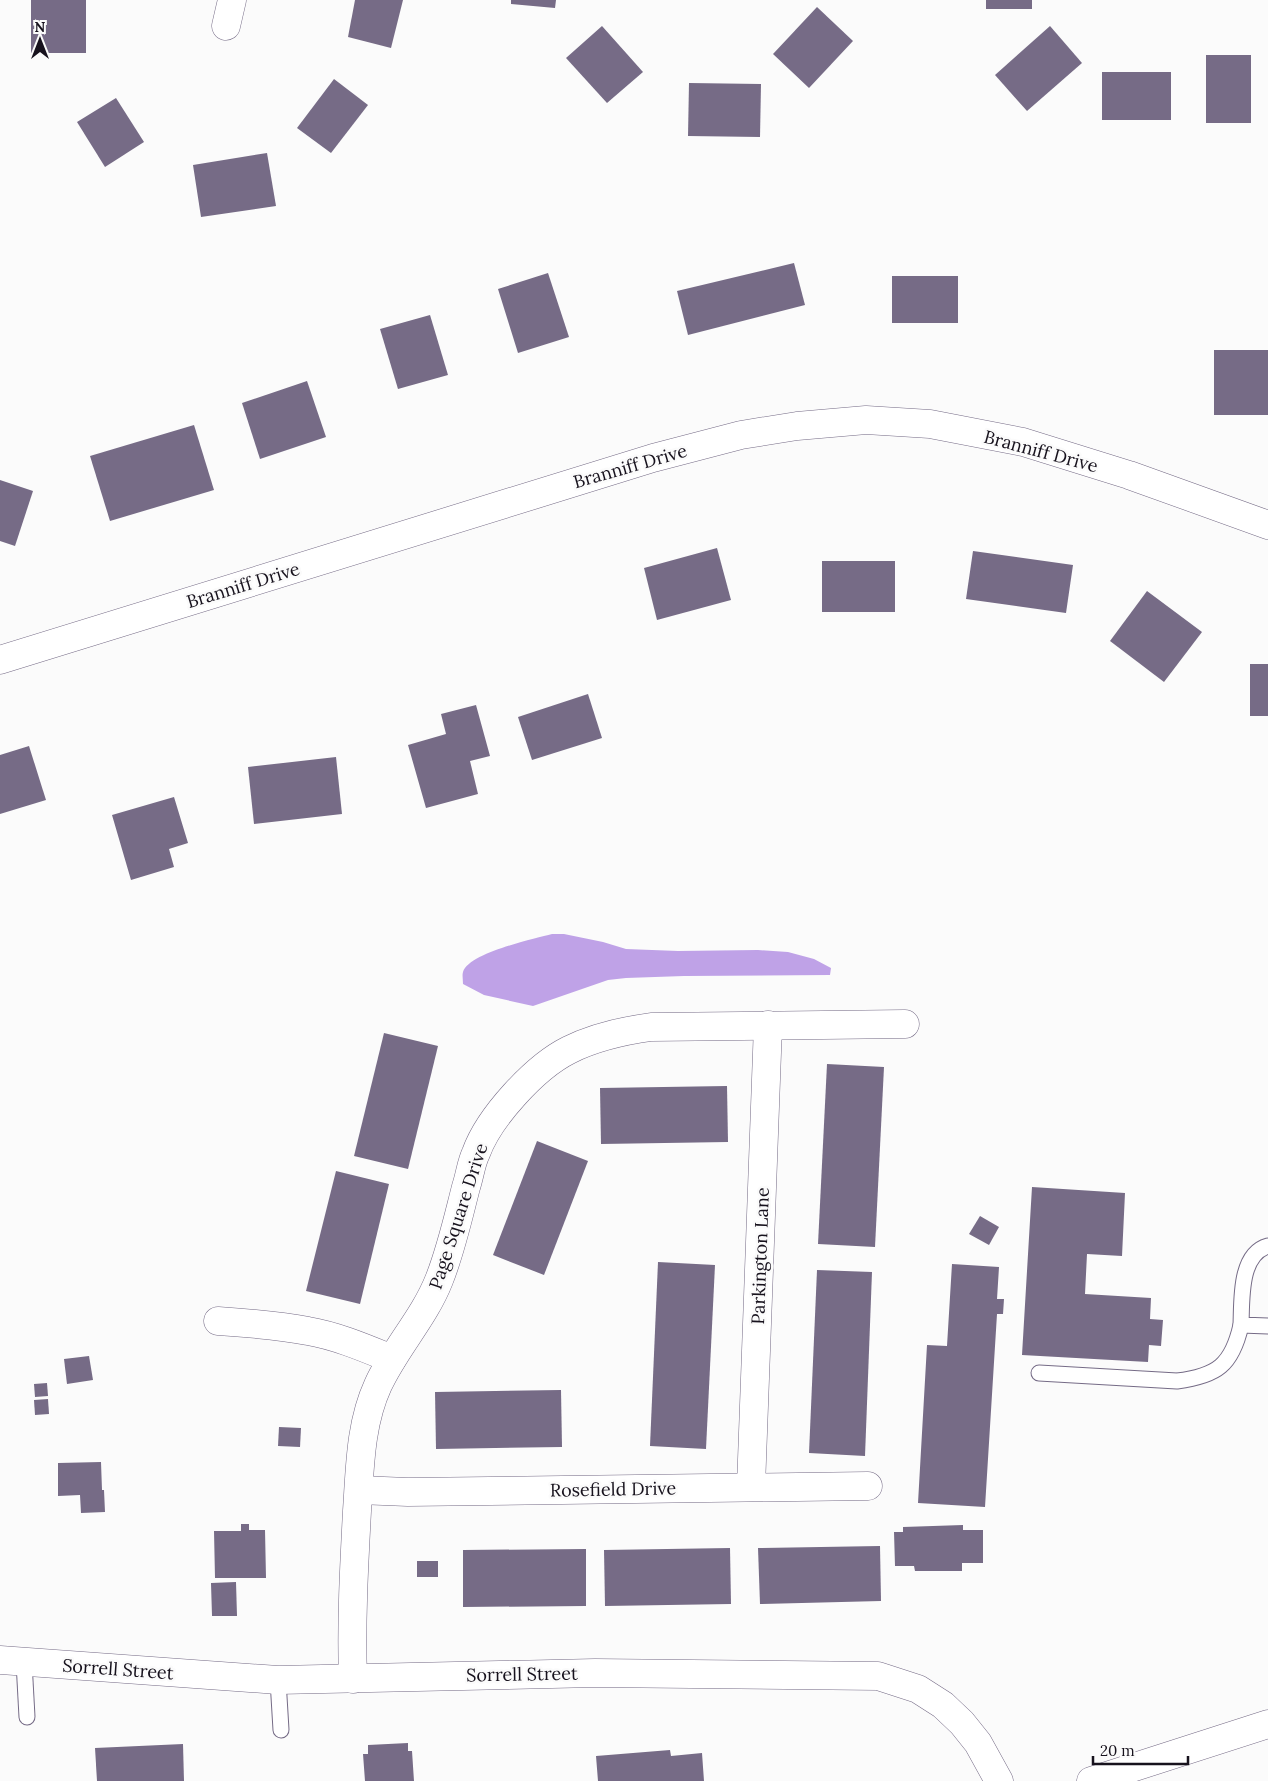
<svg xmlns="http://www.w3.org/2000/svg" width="1268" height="1781" viewBox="0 0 1268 1781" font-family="Lora,serif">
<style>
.water{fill:#bfa2e7}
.building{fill:#766b86}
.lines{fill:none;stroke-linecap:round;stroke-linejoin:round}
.service-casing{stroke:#756b86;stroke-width:17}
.minor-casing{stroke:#756b86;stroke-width:29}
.secondary-casing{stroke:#756b86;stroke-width:29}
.service{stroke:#fff;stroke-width:15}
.minor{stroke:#fff;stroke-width:28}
.secondary{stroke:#fff;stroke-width:28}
.labels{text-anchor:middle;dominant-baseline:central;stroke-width:5;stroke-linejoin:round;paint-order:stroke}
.street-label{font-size:18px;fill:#17121d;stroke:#fbfbfb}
</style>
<rect width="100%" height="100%" fill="#fbfbfb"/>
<path class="water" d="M552,934H564L603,942L626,949L678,951L758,950L788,952L814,959L831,968L830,975L684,976L626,978L608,980L533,1006L484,995L463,984C463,980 462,975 463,972C469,953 533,939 552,934Z"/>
<g class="building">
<rect x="31" y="0" width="55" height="53"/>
<path d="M355,0H403L391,48L348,37Z"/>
<path d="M511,0H556L555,8L511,4Z"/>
<rect x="986" y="0" width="46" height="9"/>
<path d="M817,7L853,41L809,88L773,54Z"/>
<path d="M602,26L643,72L607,103L566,58Z"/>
<path d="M1050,26L1082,63L1027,111L995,75Z"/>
<rect x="1206" y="55" width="45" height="68"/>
<rect x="1102" y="72" width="69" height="48"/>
<path d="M334,79L368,105L331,153L297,128Z"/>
<path d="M689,83L761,84L760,137L688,136Z"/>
<path d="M116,98L144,142L105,167L77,122Z"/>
<path d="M267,153L276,206L201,217L193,165Z"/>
<path d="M794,263L805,305L688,335L677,291Z"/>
<path d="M548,273L569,337L518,353L498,289Z"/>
<rect x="892" y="276" width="66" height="47"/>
<path d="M430,315L448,375L398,389L380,329Z"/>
<rect x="1214" y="350" width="54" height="65"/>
<path d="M307,381L326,437L260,459L242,403Z"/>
<path d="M194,425L214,490L110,521L90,456Z"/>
<path d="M0,480L33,491L15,546L0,541Z"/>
<path d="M717,548L731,600L657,620L644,568Z"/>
<path d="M973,551L1073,565L1066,613L966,599Z"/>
<rect x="822" y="561" width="73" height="51"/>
<path d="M1147,591L1202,632L1164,682L1110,641Z"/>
<rect x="1250" y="664" width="18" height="52"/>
<path d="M588,694L602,738L532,760L518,717Z"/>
<path d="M476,705L490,756L470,761L478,794L426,808L408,745L446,734L441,714Z"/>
<path d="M29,746L46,800L0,814V755Z"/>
<path d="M336,757L342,814L254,824L248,767Z"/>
<path d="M174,797L188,843L169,849L174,867L131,880L112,815Z"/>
<path d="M384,1033L438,1046L408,1169L354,1156Z"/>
<path d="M827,1064L884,1067L875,1247L818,1244Z"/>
<path d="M727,1086L728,1142L601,1144L600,1088Z"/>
<path d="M537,1141L588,1161L544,1275L493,1255Z"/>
<path d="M336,1171L389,1184L360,1304L306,1291Z"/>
<path d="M1032,1187L1125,1193L1122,1256L1087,1254L1085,1294L1151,1298L1150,1319L1163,1320L1161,1346L1149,1345L1148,1362L1022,1355Z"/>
<path d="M980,1216L999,1227L989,1245L969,1234Z"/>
<path d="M658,1262L715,1265L706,1449L650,1446Z"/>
<path d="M952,1264L999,1267L997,1299H1004L1003,1314H997L985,1507L918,1503L927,1345L947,1346Z"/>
<path d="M817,1270L872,1272L865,1456L809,1453Z"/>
<path d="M89,1356L93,1380L67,1384L64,1359Z"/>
<path d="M47,1383L48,1396L35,1397L34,1384Z"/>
<path d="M561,1390L562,1447L436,1449L435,1392Z"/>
<path d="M48,1399L49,1414L35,1415L34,1400Z"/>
<path d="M279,1427L301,1428L300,1447L278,1446Z"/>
<path d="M101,1462L102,1490H104L105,1512L81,1513L80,1495L58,1496V1463Z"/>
<path d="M241,1524H249V1530H265L266,1578H215L214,1531H241Z"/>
<path d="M963,1525V1530H983V1563H962V1571H915L914,1566H895L894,1532H903V1527Z"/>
<path d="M880,1546L881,1601L760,1604L758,1548Z"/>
<path d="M730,1548L731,1604L605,1606L604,1550Z"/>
<path d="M586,1549V1606L463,1607V1550Z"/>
<rect x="417" y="1561" width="21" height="16"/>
<path d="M236,1582L237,1616H212L211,1583Z"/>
<path d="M408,1743V1751H412L414,1781H365L363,1754H368V1745Z"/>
<path d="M183,1744L184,1781H97L95,1748Z"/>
<path d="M670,1750L671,1756L702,1753L704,1781H598L596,1756Z"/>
</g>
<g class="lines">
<g class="service-casing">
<g id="service">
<path d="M1268,1246C1239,1254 1242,1301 1241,1325L1268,1326"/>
<path d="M1039,1373L1177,1381C1217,1376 1232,1365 1241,1325"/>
<path d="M24,1662L27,1717"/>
<path d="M278,1680L281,1730"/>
</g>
</g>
<g class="minor-casing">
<g id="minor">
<path d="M226,26L232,0"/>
<path d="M0,660L653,458L741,435L797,426L866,420L930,424L1023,442L1129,475L1268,525"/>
<path d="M218,1321C248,1323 278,1325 308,1331C337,1336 365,1348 392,1359"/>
<path d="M751,1487L768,1025"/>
<path d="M359,1490L408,1492L868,1486"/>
<path d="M0,1660L278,1680L595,1673L878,1676L918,1689L943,1705L962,1723L978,1743L999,1781"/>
<path d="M353,1679C351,1623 354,1567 357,1511C360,1468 360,1424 378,1385C395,1348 424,1318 439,1280C451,1250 458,1218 466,1187C470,1175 471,1163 476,1153C489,1117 535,1067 569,1050C595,1037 622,1031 651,1027L905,1024"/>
</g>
</g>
<g class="secondary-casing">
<path id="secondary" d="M1091,1781L1268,1724"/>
</g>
<use href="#service" class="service"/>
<use href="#minor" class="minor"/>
<use href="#secondary" class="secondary"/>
</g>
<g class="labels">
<g class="street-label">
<text transform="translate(1041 451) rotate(15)">Branniff Drive</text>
<text transform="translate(630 466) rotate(-16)">Branniff Drive</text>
<text transform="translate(243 585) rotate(-17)">Branniff Drive</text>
<text transform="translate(458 1216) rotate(-72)">Page Square Drive</text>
<text transform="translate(760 1256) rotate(-88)">Parkington Lane</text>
<text transform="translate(613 1489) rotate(-1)">Rosefield Drive</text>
<text transform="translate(118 1669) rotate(4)">Sorrell Street</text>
<text transform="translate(522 1674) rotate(-1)">Sorrell Street</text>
</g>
</g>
<g transform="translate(40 40)" stroke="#fbfbfb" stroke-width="4" paint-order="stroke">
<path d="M0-4L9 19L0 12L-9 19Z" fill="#17121d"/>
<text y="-8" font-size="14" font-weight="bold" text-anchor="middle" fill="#17121d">N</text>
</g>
<path d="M1093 1756v8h95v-8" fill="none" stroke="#17121d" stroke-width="2.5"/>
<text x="1100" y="1756" font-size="15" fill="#17121d" stroke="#fbfbfb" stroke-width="4" paint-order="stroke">20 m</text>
</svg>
